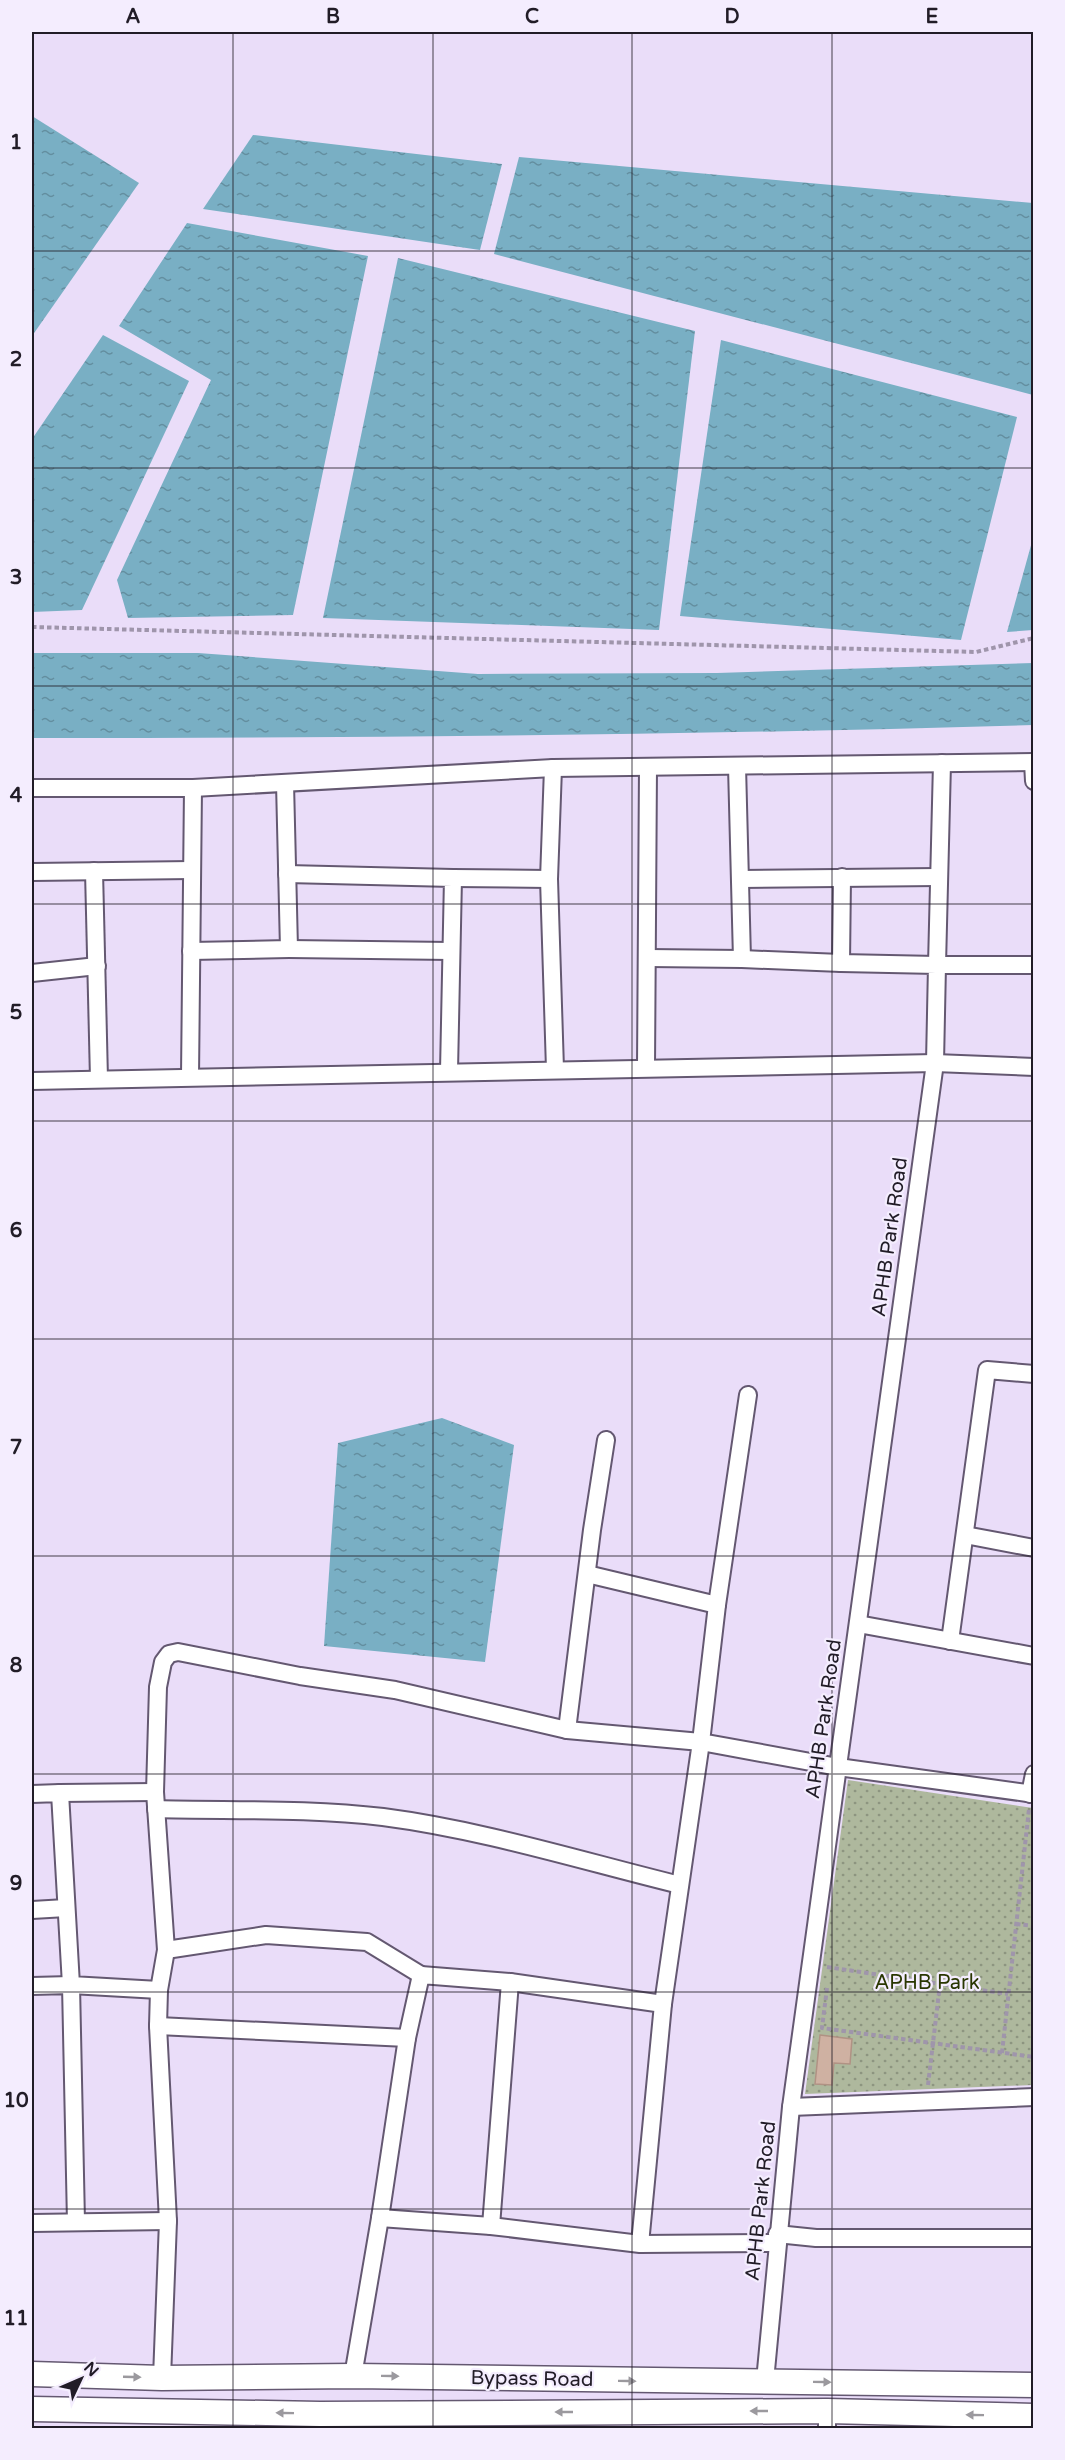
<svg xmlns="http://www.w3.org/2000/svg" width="1065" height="2460" viewBox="0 0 1065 2460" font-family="'Varela Round',sans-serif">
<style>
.park{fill:url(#park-dots)}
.water{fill:url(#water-ripples)}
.building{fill:#cfb1a2;stroke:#b09284;stroke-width:1.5}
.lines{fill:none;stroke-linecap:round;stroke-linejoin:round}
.street-casing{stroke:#645871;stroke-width:20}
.secondary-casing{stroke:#645871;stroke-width:27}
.path{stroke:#9f95ab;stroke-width:4;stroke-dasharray:4.5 3;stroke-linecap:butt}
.street{stroke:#fff;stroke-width:16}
.secondary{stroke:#fff;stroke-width:24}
.oneway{fill:#9b999e}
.grid{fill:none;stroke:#211c27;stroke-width:1.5;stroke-opacity:0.55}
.labels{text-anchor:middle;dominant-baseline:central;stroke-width:4.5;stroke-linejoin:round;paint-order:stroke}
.street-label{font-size:20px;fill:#211c27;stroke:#f4edfe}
.park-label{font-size:20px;fill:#293601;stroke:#f4edfe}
.neatline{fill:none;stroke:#211c27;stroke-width:2}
.grid-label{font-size:20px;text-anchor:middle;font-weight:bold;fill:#211c27}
</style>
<defs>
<pattern id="park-dots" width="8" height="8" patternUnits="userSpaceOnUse" patternTransform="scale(1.5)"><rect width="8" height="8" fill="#aeb89d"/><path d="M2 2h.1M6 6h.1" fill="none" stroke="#8d9580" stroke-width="1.8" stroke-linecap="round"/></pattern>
<pattern id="water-ripples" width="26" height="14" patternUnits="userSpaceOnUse" patternTransform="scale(1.5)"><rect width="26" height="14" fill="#79afc4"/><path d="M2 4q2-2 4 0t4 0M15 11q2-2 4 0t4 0" fill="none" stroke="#638e9f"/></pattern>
</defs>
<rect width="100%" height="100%" fill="#eaddf9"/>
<path class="park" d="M848,1780L1033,1808V2085L805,2094Z"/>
<g class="water">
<path d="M32,116L139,183L32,336Z"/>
<path d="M253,135L502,164L480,250L203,209Z"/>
<path d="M519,157L1033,203V395L494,254Z"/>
<path d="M187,223L368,256L293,615L128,618L117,580L211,380L119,326Z"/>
<path d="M398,258L695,331L659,630L323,618Z"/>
<path d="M103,335L189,381L82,610L32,612V439Z"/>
<path d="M721,340L1017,417L961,640L680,616Z"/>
<path d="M1033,538V630L1007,632Z"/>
<path d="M32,653H198L478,674L717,673L1033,663V725C699,735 366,738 32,738Z"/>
<path d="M442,1418L514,1445L485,1662L324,1646L338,1443Z"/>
</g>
<path class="building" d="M820,2035L852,2039L850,2064L834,2063L832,2085L815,2084Z"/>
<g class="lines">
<g class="street-casing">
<g id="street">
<path d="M1033,762L1034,781"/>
<path d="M942,763L937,965H1034"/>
<path d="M553,768L549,879L555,1069"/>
<path d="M32,788H193L553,768L1034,762"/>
<path d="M94,871L99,1079"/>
<path d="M32,872L192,870"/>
<path d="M287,874L453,878L449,1071"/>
<path d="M453,878L549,879"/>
<path d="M741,879L938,877"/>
<path d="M289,949L451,951"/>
<path d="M191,951L289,949L285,783"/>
<path d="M648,958L742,959L737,766"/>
<path d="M742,959L841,963"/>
<path d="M32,973L97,966"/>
<path d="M646,1067L648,767"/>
<path d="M190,1077L193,788"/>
<path d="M32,1081L935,1063L1034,1067"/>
<path d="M606,1440L592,1530L567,1730L701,1742L663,2004"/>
<path d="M965,1535L1034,1548"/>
<path d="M587,1574L717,1605L748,1395"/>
<path d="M717,1605L701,1742L838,1767L1034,1794"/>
<path d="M858,1624L1034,1656"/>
<path d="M950,1641L987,1370L1034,1374"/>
<path d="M60,1793L155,1792"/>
<path d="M32,1794L60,1793L71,1985L159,1990"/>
<path d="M1030,1794L1034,1774"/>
<path d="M156,1809C231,1811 309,1808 383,1817C483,1830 582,1861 680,1885"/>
<path d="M32,1910L66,1908"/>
<path d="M166,1950L266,1935L367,1942L421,1975"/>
<path d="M32,1986L71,1985L76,2222"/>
<path d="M158,2026L407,2038"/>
<path d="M791,2107L1034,2097"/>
<path d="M32,2223L168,2221"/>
<path d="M491,2226L510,1982"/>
<path d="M777,2234L816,2238H1034"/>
<path d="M640,2244L663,2004L510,1982L421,1975L407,2038L380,2218L491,2226L640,2244L777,2243"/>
<path d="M353,2376L380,2218"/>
<path d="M162,2378L168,2221L158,2026L159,1990L166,1950L155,1792L158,1687L163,1662L169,1654L178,1652L300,1676L395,1690L567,1730"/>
<path d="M765,2381L791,2107L935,1063L937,965L841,963L842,877"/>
<path d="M827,2411V2428"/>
</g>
</g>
<g class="secondary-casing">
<g id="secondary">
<path d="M32,2374L162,2378L353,2376L1034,2385"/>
<path d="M32,2409L320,2414L827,2411L1034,2416"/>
</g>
</g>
<g class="path">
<path d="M32,627L976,652L1034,638"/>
<path d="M1016,1924L1034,1926"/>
<path d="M827,1967L1008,1994"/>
<path d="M827,1988L822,2028L1034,2057"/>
<path d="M1002,2053L1029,1809"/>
<path d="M928,2085L940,1984"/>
</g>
<use href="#street" class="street"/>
<use href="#secondary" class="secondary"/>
</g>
<defs><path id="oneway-solid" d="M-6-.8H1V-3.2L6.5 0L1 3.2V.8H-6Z" transform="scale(1.5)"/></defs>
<g class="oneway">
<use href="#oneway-solid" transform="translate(390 2376) rotate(1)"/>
<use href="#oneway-solid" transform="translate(132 2377) rotate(2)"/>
<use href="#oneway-solid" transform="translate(627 2381) rotate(1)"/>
<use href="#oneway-solid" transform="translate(822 2382) rotate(1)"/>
<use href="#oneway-solid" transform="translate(759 2411) rotate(-180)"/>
<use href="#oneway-solid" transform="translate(564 2412) rotate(180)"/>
<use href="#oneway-solid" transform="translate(285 2413) rotate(-179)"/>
<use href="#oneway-solid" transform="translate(975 2415) rotate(-179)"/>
</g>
<path class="grid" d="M233,32V2428M433,32V2428M632,32V2428M832,32V2428M32,251H1034M32,468H1034M32,686H1034M32,904H1034M32,1121H1034M32,1339H1034M32,1556H1034M32,1774H1034M32,1992H1034M32,2209H1034"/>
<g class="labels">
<g class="street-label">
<text transform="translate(890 1237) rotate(-82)">APHB Park Road</text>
<text transform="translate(824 1719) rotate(-82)">APHB Park Road</text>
<text transform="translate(761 2201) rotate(-84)">APHB Park Road</text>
<text transform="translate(532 2379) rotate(1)">Bypass Road</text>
</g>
<g class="park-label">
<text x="927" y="1983">APHB Park</text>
</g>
</g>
<rect width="1065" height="2460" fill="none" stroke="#f4edfe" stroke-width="66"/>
<g transform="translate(81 2379) rotate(46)" stroke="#f4edfe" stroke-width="4.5" paint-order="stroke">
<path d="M0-4.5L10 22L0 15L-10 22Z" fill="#211c27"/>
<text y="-9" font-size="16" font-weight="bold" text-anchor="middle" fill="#211c27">N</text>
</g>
<rect x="33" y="33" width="999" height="2394" class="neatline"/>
<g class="grid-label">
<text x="133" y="23">A</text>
<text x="333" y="23">B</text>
<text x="532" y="23">C</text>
<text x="732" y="23">D</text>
<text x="932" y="23">E</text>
<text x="16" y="149">1</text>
<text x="16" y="366">2</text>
<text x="16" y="584">3</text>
<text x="16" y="802">4</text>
<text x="16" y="1019">5</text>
<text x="16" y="1237">6</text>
<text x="16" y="1454">7</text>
<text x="16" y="1672">8</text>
<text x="16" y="1890">9</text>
<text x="16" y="2107">10</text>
<text x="16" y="2325">11</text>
</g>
</svg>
